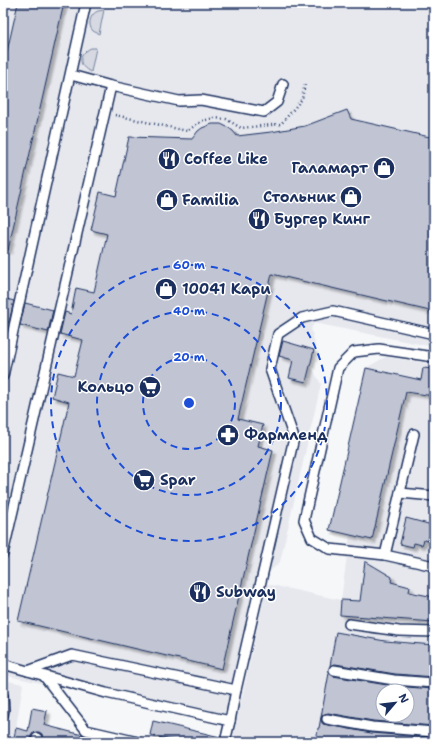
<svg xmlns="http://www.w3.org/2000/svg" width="437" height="745" viewBox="0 0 437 745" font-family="'Shantell Sans',sans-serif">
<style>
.built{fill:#e6e8ee;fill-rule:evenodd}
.green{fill:#d6d9e2;stroke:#7884a0}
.building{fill:#c0c4d3;stroke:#1b2f5e;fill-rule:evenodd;filter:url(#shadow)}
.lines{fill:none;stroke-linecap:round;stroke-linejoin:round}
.lane-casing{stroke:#1b2f5e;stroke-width:12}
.path{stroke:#1b2f5e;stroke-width:2.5;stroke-dasharray:1 3;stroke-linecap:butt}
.lane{stroke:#fff;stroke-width:9}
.ring{fill:none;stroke:#1d4ed8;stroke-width:2;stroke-dasharray:7 5}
.labels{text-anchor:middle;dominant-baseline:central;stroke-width:3;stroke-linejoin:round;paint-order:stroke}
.poi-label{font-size:15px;font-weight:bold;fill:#1b2f5e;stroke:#fff;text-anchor:start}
.centre{fill:#1d4ed8;stroke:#fff;stroke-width:2}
.ring-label{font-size:12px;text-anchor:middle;font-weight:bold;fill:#1d4ed8;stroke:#fff;stroke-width:3;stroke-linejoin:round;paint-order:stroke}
</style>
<defs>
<filter id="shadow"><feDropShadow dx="3.5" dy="3.5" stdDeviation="1" flood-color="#0004"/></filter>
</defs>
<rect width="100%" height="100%" fill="#f6f7f9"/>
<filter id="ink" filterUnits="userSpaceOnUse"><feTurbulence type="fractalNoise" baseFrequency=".025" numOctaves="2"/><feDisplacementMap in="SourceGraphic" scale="8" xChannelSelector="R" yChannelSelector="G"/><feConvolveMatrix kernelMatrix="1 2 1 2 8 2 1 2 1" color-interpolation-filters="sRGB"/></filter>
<g filter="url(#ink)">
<g class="built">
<path d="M3,3H434V347L314,323L311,329L316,349L311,366L321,384L280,562L268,573L226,723L3,675Z"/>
<path d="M385,357L434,364V742H232L267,584L341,600L350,534L329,530L366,368ZM383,691H407V715H383Z"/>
<path d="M3,680L23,684L16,728L81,742H3Z"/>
</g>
<g class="green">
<path d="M104,10L99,34C97,33 95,32 93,31C87,25 90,14 98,11C99,11 103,10 104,10Z"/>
<path d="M91,48H96L91,72C77,66 78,54 91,48Z"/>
</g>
<g class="building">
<path d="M18,3H64L8,250L3,249V69Z"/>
<path d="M347,110L351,119L434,138V312L272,274L238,419L263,425L258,446L273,450L222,669L18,621L69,402L52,397L58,372L74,376L83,340L60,334L65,312L71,314L76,288L94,292L107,234L91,230L100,192L116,196L129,137L192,139L198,131L202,128L212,124H221L229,128L233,131L237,136L271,132L305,126Z"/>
<path d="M3,298L14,301L9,322L3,321Z"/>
<path d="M25,303L53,310L48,332L20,325Z"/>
<path d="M283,341L314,350L306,382L289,378L293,360L279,356Z"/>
<path d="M366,368L421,380L423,368L434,369V396L406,392L372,540L329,530Z"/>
<path d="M406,518L432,525L428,541L424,540L422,545L414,543L413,547L400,544Z"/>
<path d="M365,561L392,577L391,582L410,587L409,592L434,597V622L340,615L341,600L360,601Z"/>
<path d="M336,632L385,641L434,645V677L395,674L335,664L330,666Z"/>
<path d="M329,673L333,676L393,686L434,689V726L373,721L328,713L323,715L321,718V721L323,724L371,733L434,738V742H316L318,728H319ZM383,691H407V715H383Z"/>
<path d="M32,708L47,711L44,725L94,738V742H44L42,734L39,732H36L33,733L31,736L32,742H13L16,728L28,731Z"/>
<path d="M153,721L220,737L219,742H180L150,735Z"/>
</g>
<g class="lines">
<g class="lane-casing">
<g id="lane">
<path d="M71,75L111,86L179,101L201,100L264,112L277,102L283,84"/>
<path d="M434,357L379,349L354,352L338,368L304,520L312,538L330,549L385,555L434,566"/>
<path d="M3,376L86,3"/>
<path d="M400,493L434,496"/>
<path d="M3,554L111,86"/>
<path d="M385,555L414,434"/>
<path d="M349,624L399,631L434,632"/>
<path d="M3,664L106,693L230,721L236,690L294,438L270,369L278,334L302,318L333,311L434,334"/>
<path d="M334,670L394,680L434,683"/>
<path d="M28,671L72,655L236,690"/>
<path d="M44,676L86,730L138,742"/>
<path d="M3,696L4,710L3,715"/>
<path d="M327,719L372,727L434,732"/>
<path d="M37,738L38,742"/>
<path d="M225,742L230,721"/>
</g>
</g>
<path class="path" d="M115,115L187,131L202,121L214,118L226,119L241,128L281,124L302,99L305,83"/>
<use href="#lane" class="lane"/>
</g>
</g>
<g class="ring">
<circle cx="189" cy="403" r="46"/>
<circle cx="189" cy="403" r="92"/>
<circle cx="189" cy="403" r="138"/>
</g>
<defs>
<g id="restaurant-disc" transform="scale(1.15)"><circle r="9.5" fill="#1b2f5e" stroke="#fff"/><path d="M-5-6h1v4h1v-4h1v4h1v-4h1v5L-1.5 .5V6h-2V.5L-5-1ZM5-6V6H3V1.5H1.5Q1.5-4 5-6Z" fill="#fff"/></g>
<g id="shop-disc" transform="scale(1.15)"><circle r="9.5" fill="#1b2f5e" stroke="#fff"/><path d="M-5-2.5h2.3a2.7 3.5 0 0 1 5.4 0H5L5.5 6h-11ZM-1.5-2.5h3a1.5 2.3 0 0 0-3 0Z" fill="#fff"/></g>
<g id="supermarket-disc" transform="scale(1.15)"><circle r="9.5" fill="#1b2f5e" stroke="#fff"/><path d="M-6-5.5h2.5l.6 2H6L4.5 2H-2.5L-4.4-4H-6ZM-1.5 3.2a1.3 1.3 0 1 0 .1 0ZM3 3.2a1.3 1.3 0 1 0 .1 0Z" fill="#fff"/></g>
<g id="pharmacy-disc" transform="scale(1.15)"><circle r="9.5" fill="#1b2f5e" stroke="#fff"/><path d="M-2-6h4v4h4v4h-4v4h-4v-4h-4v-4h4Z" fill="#fff"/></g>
</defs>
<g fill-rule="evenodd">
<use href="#restaurant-disc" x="169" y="159"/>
<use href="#shop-disc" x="384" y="168"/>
<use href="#shop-disc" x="351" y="197"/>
<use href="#shop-disc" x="167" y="200"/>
<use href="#restaurant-disc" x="259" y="219"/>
<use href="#shop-disc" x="166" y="289"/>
<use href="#supermarket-disc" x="150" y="387"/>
<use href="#pharmacy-disc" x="228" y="435"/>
<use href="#supermarket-disc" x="144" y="480"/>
<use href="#restaurant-disc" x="200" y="592"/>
</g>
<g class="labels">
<g class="poi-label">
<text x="184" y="159">Coffee Like</text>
<text x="368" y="168" text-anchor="end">Галамарт</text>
<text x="336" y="197" text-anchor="end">Стольник</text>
<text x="182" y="200">Familia</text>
<text x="274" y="219">Бургер Кинг</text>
<text x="182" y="289">10041 Кари</text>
<text x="134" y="387" text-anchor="end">Кольцо</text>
<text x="244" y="435">Фармленд</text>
<text x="160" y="480">Spar</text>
<text x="216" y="592">Subway</text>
</g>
</g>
<circle cx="189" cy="403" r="6" class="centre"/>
<g class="ring-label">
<text x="189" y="269">60 m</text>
<text x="189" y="315">40 m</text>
<text x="189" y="361">20 m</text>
</g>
<rect width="437" height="745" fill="none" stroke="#fff" stroke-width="16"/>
<rect x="8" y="8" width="421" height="729" fill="none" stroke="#1b2f5e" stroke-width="1.5" filter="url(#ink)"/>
<g transform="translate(395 703) rotate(62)"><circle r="19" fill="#ffffff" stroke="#a4acbf"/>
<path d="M0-3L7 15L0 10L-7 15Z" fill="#1b2f5e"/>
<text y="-6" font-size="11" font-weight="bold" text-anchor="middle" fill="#1b2f5e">N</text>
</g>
</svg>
